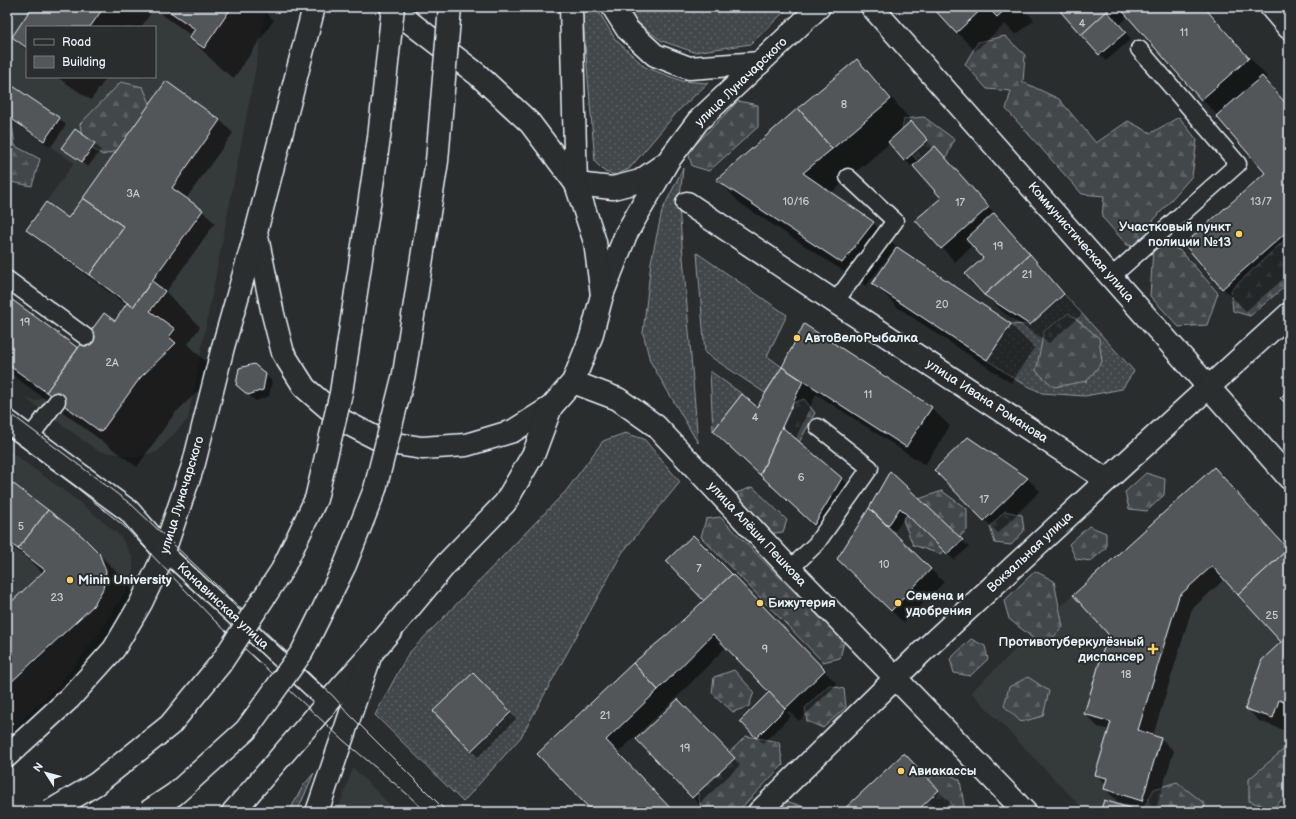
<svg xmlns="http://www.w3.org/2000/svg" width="1296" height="819" viewBox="0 0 1296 819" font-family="'Balsamiq Sans',sans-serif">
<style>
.built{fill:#363a3b;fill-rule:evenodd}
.grass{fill:url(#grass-dots);stroke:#959ca0;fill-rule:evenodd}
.forest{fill:url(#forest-firs);stroke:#959ca0}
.shadow{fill:#0007}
.building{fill:#535759;stroke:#e8f1f8}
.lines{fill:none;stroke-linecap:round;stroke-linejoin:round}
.lane-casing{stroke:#e8f1f8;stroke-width:19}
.street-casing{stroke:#e8f1f8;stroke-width:25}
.secondary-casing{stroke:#e8f1f8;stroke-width:25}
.lane{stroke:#2a2d2e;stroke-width:16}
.street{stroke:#2a2d2e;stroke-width:22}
.secondary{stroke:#2a2d2e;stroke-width:22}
.tram{stroke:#e8f1f8;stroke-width:1}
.secondary-bridge-casing{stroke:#e8f1f8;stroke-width:25;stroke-linecap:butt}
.secondary-bridge{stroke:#2a2d2e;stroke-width:22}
.poi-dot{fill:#ffd166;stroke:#2a2d2e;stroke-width:1.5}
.labels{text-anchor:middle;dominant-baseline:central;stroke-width:4;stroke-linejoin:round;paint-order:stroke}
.number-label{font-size:11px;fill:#c3cad0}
.street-label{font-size:13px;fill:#e8f1f8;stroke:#2a2d2e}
.poi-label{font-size:13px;font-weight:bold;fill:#e8f1f8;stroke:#2a2d2e;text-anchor:start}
</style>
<defs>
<pattern id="grass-dots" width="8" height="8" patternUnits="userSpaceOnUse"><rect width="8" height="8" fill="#424648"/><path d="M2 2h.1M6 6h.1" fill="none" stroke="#5d6163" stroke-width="1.8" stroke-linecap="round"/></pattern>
<pattern id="forest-firs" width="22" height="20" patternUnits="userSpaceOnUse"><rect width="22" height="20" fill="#424648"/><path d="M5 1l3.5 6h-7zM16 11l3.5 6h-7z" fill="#5d6163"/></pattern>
</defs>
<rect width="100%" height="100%" fill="#2a2d2e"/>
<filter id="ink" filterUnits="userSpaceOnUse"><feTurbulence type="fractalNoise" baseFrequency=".025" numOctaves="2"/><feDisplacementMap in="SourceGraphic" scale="8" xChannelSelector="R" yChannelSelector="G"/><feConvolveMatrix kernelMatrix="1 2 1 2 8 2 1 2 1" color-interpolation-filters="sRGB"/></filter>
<g filter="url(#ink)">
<g class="built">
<path d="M7,7H266L254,77L188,419L157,452L136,457L98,451L25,398L35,401L41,399L104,313L115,321L127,303L26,230L74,163L7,116ZM27,27H155V77H27Z"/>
<path d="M7,449L82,504L120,536L133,558V571L126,590L96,637L57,687L7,733Z"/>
<path d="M1214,467L1289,549V805L1271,798L1260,812H1205L1172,790L1166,812H1086L971,692L1073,595Z"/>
<path d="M353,768L397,812H337Z"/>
</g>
<g class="grass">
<path d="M582,7H596L615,39L645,67L682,81L708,83L678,111L629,169L615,175L605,172L595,162Z"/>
<path d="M628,7H789L751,44L694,52L662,41L636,22Z"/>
<path d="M683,168L679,207L698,443L650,361L643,333L651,262L662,211Z"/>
<path d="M697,253L787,315L767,356L782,367L765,393L705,353Z"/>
<path d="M1064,294L1134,371L1122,389L1085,396L1042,393L1018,381L987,360L1011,324L1030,325Z"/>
<path d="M710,371L742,394L713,431Z"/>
<path d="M625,433L644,439L680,482L622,553L521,737L463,802L375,715L408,654L566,491L603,441ZM473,673L511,712L471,751L433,712Z"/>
<path d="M314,773L297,812H289L303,786Z"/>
</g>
<g class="forest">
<path d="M1005,36L1025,55L1023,82L1059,99L1096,143L1128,121L1151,133L1179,117L1197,140L1192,176L1152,222L1160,242L1181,251L1218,293L1207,325L1179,327L1150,296L1153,249L1127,245L1102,217L1104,196L1082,194L1006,109L1011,91L987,89L965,64L978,42Z"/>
<path d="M121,82L143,87L152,108L122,149L103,155L83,143L80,124Z"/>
<path d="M738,101L758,105V127L709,171L692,166L688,152Z"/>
<path d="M924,117L954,139L942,169L922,166L900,140L904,119Z"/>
<path d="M7,122L12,124L15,146L40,159L32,186L11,182L7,188Z"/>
<path d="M1289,236V283L1250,316L1233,311L1231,290Z"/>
<path d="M1069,313L1099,338L1102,362L1087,381L1054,387L1036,371L1044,331Z"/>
<path d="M804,399L815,413L796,448L784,453L769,438L785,406Z"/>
<path d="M1146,473L1165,479L1164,495L1147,511L1129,509L1125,492Z"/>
<path d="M753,487L787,520L783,532L767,534L739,505L736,493Z"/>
<path d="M942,491L967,509V530L940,554L913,545L903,520L916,500Z"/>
<path d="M1005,511L1022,515L1024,531L1011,545L995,543L990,527Z"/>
<path d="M720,517L844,642L840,658L823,662L701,537L706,519Z"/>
<path d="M1089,526L1106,533V548L1091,561L1076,559L1069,544Z"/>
<path d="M1035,571L1054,581L1063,627L1044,647L1009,619L1004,601Z"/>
<path d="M971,639L985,646L988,659L970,676L954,673L950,659Z"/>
<path d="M734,670L754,692L749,706L733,712L712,693L714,677Z"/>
<path d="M1028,677L1049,691L1043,716L1021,722L1004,706L1009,687Z"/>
<path d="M829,685L844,689L846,707L823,728L807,721L805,708Z"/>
<path d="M746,736L779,742L783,765L737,812H702L696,785Z"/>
<path d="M1283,750L1289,752V793L1272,809L1249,801V779Z"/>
<path d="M937,768L960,780L965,812H918L919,795Z"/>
<path d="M1177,782L1205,804L1204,812H1142L1154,789Z"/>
<path d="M786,801L808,808L809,812H774Z"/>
</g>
<g class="shadow">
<path d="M34,7H260L274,20L234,78L221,69L190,38L192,36L154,9L141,27H27V51L13,37Z"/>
<path d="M933,7H1023L1034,20L1016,35L1005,24L975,51Z"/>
<path d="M1066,7H1205L1267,77L1264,79L1289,105L1285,101H1283L1289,108V274L1246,311L1223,288L1267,173L1218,116L1202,99L1129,16L1119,25L1131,39L1106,61L1099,54Z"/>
<path d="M857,61L880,84L934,148L947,160L1082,314L1049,343L1004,313L984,294L985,258L973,245L955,262L917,220L942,198L913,165L911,166L890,143L830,194L873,223L897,247L896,248L1011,325L1034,348L1011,383L897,307L874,283L896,250L895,249L866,286L741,204L718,180Z"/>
<path d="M57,77H107L91,100Z"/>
<path d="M7,83L60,119L66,125L51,147L7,117Z"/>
<path d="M220,120L233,133L186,199L202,211L215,223L166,292L200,327L188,344L210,366L205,373L211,379L175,413L137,467L7,371V297L78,350L115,322L127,306L34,236L27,230L68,219Z"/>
<path d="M94,143L101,150L88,167L69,154L63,148Z"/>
<path d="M783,367L931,408L950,426L925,465L816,394L795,440L842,479L855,492L827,537L728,444L757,408Z"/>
<path d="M265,375L272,381L269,396L256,401L243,391Z"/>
<path d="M1214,468L1289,549V721L1286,731L1259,721L1246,708L1283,642L1225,579L1192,609L1153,736L1161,738L1174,751L1155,812H1152L1118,802L1105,789L1106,784L1096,774L1110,730L1098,727L1085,714Z"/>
<path d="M936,470L1027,478L1040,491L998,533Z"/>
<path d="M890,472L969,547L954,560L907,514L893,534L944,582L904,623L851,572L869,509Z"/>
<path d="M7,480L81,536L130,585L136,603L134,619L7,745V607L43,574L32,562L7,543Z"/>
<path d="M706,549L837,684L799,721L789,711L787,712L791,716L763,743L741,721L770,692L726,647L671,703L618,753L674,812H594L539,754L634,664L706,601Z"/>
<path d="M473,674L516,719L478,757L434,712Z"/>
<path d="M685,706L740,765L699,804L637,739Z"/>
<path d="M917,767L951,804L943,812H843Z"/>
</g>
<g class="building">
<path d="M32,7H104L90,27H27V48L12,37Z"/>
<path d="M163,7H232L204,48L189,38L195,29Z"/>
<path d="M932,7H984L956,33Z"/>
<path d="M987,7H1008L997,17Z"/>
<path d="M1064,7H1112L1081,35L1060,11Z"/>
<path d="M1119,7H1204L1249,58L1201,100Z"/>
<path d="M1107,11L1126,32L1099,55L1081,35Z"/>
<path d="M857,59L891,99L832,149L798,108Z"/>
<path d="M1262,76L1289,107V230L1222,289L1184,244L1265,173L1216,116Z"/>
<path d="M166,81L220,120L172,188L203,210L133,307L89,275L124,227L83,198Z"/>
<path d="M7,82L60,118L44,141L7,116Z"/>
<path d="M798,108L832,149L803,173L874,222L842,263L716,180Z"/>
<path d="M911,121L928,140L904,161L888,142Z"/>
<path d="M75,129L95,143L82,162L61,148Z"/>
<path d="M935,146L989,207L941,249L915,220L941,198L913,166Z"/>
<path d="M83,198L124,227L89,275L26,230L46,202L68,218Z"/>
<path d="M994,213L1030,254L984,295L965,274L983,258L966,239Z"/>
<path d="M897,247L1011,324L987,360L872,284Z"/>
<path d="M1030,254L1064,294L1030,325L984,295Z"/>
<path d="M152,281L165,291L150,311L175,329L169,337L176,343L140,378L101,432L46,392L104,313L115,321L127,303L133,307Z"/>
<path d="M7,296L78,348L46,392L7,364Z"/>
<path d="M804,324L932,407L906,447L782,367Z"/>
<path d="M254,364L266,374L263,390L248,395L236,385L239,368Z"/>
<path d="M782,367L803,381L760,475L713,431L742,394L757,407Z"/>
<path d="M1289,390V407L1280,398Z"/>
<path d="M782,427L842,478L814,525L760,475Z"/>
<path d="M968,437L1028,478L984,521L934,470Z"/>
<path d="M1214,467L1288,549L1238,595L1212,566L1179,596L1138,730L1161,738L1142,801L1104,789L1107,778L1095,775L1111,722L1084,714L1108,634L1073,595Z"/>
<path d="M890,471L963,540L947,554L900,508L888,526L869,508Z"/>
<path d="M7,479L48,510L18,549L7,541Z"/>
<path d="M869,508L931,569L891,611L837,559Z"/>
<path d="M48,510L82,536L99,553L106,571L103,589L93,606L7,686V606L45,570L18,549Z"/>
<path d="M693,535L732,574L704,601L666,561Z"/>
<path d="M1288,549L1289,704L1279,700L1273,718L1245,709L1262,660L1281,642L1238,595Z"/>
<path d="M732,574L825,670L785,709L713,634L658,690L633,663L668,634Z"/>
<path d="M633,663L658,690L606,740L674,812H593L537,754Z"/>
<path d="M473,673L511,712L471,751L433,711Z"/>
<path d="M769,692L785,709L756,738L740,721Z"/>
<path d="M678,699L735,758L692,798L636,739Z"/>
<path d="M904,753L939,790L916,812H841Z"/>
<path d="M1104,800L1142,812H1100Z"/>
</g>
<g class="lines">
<g class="lane-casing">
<g id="lane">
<path d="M1111,277L1238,164L1139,49"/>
<path d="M7,279L86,337"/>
<path d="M835,302L895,221L848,177"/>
<path d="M30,437L57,401"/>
<path d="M165,552L327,703"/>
<path d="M790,569L816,544L870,468L818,427"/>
</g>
</g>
<g class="street-casing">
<g id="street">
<path d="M613,7L627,29L655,55L689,68L760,63"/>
<path d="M872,7L1289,478"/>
<path d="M1271,7L1289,28"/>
<path d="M576,184L613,188L640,181L663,165"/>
<path d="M687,203L835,302L1107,480"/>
<path d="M602,295L626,234L668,161L698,121L819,7"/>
<path d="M573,382L618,399L656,426L790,569L1025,812"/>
<path d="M7,421L129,511L165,552"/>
<path d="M233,812C279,759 324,706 371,654"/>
<path d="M759,812L921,653L1107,480L1289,314"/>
</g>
</g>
<g class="secondary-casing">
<g id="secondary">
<path d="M390,7L477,74L530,123L576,184"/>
<path d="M256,232L273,314L283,353L305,388L343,421L384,442L422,448L466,445L513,431L551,407L573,382L591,337L602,295L595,242L576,184L571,7"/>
<path d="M7,756L70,698L114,649L141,603L160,563L194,463L223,347L256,232L314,7"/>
<path d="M317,812L371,654L447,563L505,503L534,453L551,407"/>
</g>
</g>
<use href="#lane" class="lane"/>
<use href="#street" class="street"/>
<use href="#secondary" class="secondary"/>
<g class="tram">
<path d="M7,411L132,505L333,696L350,715L447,812"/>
<path d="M7,436L77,488L124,526L214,620L343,740L406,793L426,812"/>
</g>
<g class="secondary-bridge-casing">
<g id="secondary-bridge">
<path d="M49,812L96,784L170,725L221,663L282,570L316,499L341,393L379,138L393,7"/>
<path d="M148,812L175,794L246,730L302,652L345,565L375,489L404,374L437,161L450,7"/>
</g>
</g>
<use href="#secondary-bridge" class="secondary-bridge"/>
</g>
</g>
<g class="poi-dot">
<circle cx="1239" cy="234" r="4"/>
<circle cx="797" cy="338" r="4"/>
<circle cx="70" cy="580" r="4"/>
<circle cx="760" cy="603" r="4"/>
<circle cx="898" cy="603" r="4"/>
<path d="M1151 643h4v4h4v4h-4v4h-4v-4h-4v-4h4z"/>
<circle cx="901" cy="771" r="4"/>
</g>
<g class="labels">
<g class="number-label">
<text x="1082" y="23">4</text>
<text x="1184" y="32">11</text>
<text x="844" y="104">8</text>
<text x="133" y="193">3А</text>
<text x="796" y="201">10/16</text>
<text x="1261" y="201">13/7</text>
<text x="960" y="202">17</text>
<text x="998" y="246">19</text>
<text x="1027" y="274">21</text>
<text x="942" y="304">20</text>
<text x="25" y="322">19</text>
<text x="112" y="362">2А</text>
<text x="868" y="394">11</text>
<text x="755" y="417">4</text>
<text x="801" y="477">6</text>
<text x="984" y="499">17</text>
<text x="21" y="526">5</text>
<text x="884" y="564">10</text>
<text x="699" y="568">7</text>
<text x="57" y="597">23</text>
<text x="1272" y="615">25</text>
<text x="765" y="649">9</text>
<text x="1126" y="674">18</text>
<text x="605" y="715">21</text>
<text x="685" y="748">19</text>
</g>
<g class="street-label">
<text transform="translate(741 82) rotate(-44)">улица Луначарского</text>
<text transform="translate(1081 242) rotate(49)">Коммунистическая улица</text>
<text transform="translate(987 401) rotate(33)">улица Ивана Романова</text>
<text transform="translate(182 495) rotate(-73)">улица Луначарского</text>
<text transform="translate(757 534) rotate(47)">улица Алёши Пешкова</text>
<text transform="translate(1030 552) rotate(-43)">Вокзальная улица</text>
<text transform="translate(223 606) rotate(43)">Канавинская улица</text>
</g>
<g class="poi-label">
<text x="1231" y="227" text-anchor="end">Участковый пункт<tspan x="1231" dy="15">полиции №13</tspan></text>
<text x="805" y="338">АвтоВелоРыбалка</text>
<text x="78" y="580">Minin University</text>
<text x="906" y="596">Семена и<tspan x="906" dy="15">удобрения</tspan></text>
<text x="768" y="603">Бижутерия</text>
<text x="1144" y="642" text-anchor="end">Противотуберкулёзный<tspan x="1144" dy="15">диспансер</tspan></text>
<text x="909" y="771">Авиакассы</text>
</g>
</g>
<rect width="1296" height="819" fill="none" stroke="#2a2d2e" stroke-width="24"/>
<rect x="12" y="12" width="1272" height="795" fill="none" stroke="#e8f1f8" stroke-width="1.5" filter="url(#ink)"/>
<rect x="26" y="26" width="130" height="52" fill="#2a2d2e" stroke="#767b7f"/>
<rect x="34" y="39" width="20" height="6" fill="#2a2d2e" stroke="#767b7f"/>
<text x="62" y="46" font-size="12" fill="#e8f1f8">Road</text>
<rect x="34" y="56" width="20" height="12" fill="#535759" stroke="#767b7f"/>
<text x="62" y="66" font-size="12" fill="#e8f1f8">Building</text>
<g transform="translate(46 773) rotate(306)" stroke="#2a2d2e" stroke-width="3" paint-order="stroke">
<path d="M0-3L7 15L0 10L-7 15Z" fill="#e8f1f8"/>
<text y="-6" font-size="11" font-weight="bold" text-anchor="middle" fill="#e8f1f8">N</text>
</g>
</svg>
